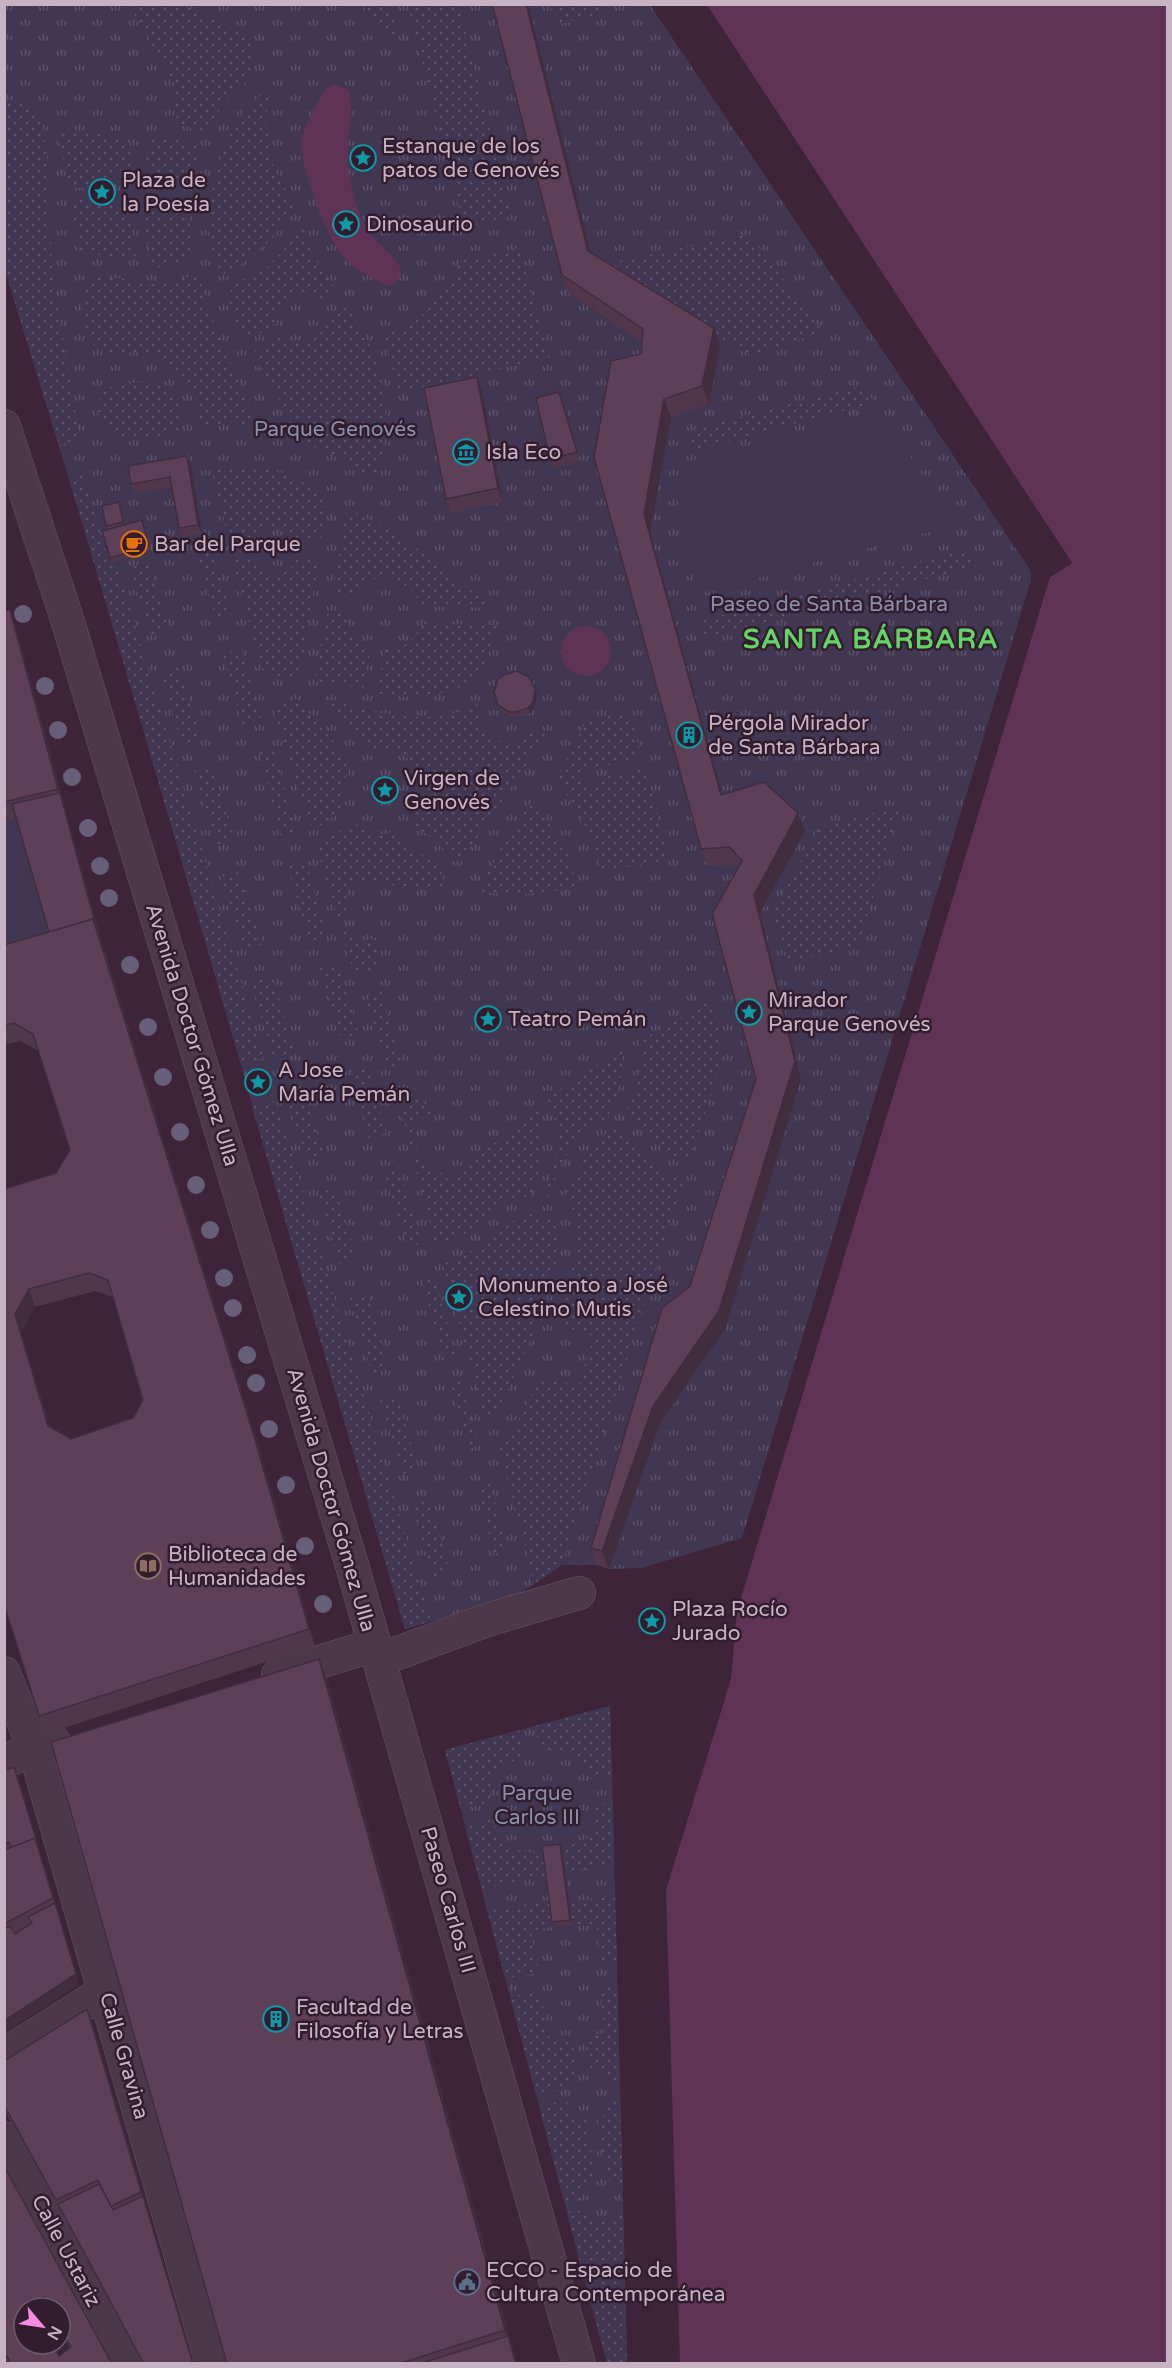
<svg xmlns="http://www.w3.org/2000/svg" width="1172" height="2368" viewBox="0 0 1172 2368" font-family="'Varela Round',sans-serif">
<style>
.grass{fill:url(#grass-tufts)}
.garden{fill:url(#garden-dots)}
.pitch{fill:#423752}
.water{fill:#5e3356}
.pier{fill:#3d2439}
.lines{fill:none;stroke-linecap:round;stroke-linejoin:round}
.minor-casing{stroke:#685364;stroke-width:34}
.minor{stroke:#4d3849;stroke-width:33}
.tree{fill:#675f79}
.wall{fill:#50374c;fill-rule:evenodd}
.shaded-wall{fill:#412d3e}
.building{fill:#5d4058;stroke:#412d3e;stroke-width:1.5;fill-rule:evenodd}
.labels{text-anchor:middle;dominant-baseline:central;stroke-width:5;stroke-linejoin:round;paint-order:stroke}
.poi-label{font-size:21px;fill:#c8b3c4;stroke:#321d2e;text-anchor:start}
.park-label{font-size:21px;fill:#898fad;stroke:#321d2e}
.street-label{font-size:21px;fill:#c8b3c4;stroke:#321d2e}
.district-label{font-size:27px;font-weight:bold;letter-spacing:1.5px;fill:#63d465;stroke:#321d2e}
</style>
<defs>
<pattern id="grass-tufts" width="24" height="20" patternUnits="userSpaceOnUse" patternTransform="scale(1.5)"><rect width="24" height="20" fill="#423752"/><path d="M3 7l-1-3M5 7V3M7 7l1-3M15 17l-1-3M17 17v-4M19 17l1-3" fill="none" stroke="#5c5269"/></pattern>
<pattern id="garden-dots" width="8" height="8" patternUnits="userSpaceOnUse" patternTransform="scale(1.5)"><rect width="8" height="8" fill="#423752"/><path d="M2 2h.1M6 6h.1" fill="none" stroke="#5c5269" stroke-width="1.8" stroke-linecap="round"/></pattern>
</defs>
<rect width="100%" height="100%" fill="#3d2439"/>
<g class="grass">
<path d="M4,5H650L1031,571V580L742,1538L641,1568L609,1569L597,1565H562L513,1598L405,1629L96,567L5,270Z"/>
<path d="M610,1706L612,1775L627,2363H607L445,1750Z"/>
</g>
<g class="garden">
<path d="M129,5H184L248,36C257,52 257,71 244,85C239,89 233,92 229,97C220,108 213,122 203,132H196L179,122L176,116L174,83Z"/>
<path d="M362,5H391L400,48L377,28Z"/>
<path d="M408,5H459L511,216L464,228Z"/>
<path d="M549,5H602L606,12L562,24Z"/>
<path d="M270,86L266,119L273,166L294,205C278,238 254,259 221,275C218,265 213,254 211,244C204,208 218,149 239,120C247,107 259,96 270,86Z"/>
<path d="M4,99L17,101L41,116L47,152L52,271L80,440L59,445L5,270Z"/>
<path d="M66,129L129,139L132,168C120,170 112,177 111,189L69,188L59,136L60,131Z"/>
<path d="M149,139L181,140L201,147L190,185L162,183L158,172L146,166Z"/>
<path d="M163,196L186,200L194,252L192,258L178,265L152,268L143,215L155,209Z"/>
<path d="M70,197L113,200L121,213L131,217L136,259L80,253Z"/>
<path d="M303,228L315,259L337,291L320,302L306,292C285,292 279,304 277,322L247,342C236,324 223,305 233,284L269,266Z"/>
<path d="M749,234L823,332L751,355L605,264Z"/>
<path d="M519,248L550,357L399,393L382,330C418,338 446,286 462,260Z"/>
<path d="M199,275L208,309L258,428L232,422L200,427C198,415 198,402 193,391C183,369 158,352 134,352C124,352 111,356 102,351C78,339 79,295 91,276L163,282Z"/>
<path d="M346,307C384,352 398,424 374,479L342,459L296,439L285,409L252,353L284,335L295,341L313,340L325,328L327,317Z"/>
<path d="M143,381C167,382 194,406 178,431C165,435 149,440 136,440C116,439 98,426 96,406L105,388Z"/>
<path d="M864,385L874,403L688,451L691,430Z"/>
<path d="M226,466C240,467 255,466 269,469C283,471 324,490 327,504L320,541L294,542L291,536L275,527L259,533L253,543L230,544L211,468Z"/>
<path d="M83,474L109,563L116,561L264,1058L242,1064L69,479Z"/>
<path d="M347,508L399,535L494,608L423,606C412,588 402,580 381,576L359,586L352,597L332,595Z"/>
<path d="M964,550L979,565L706,638L700,621Z"/>
<path d="M213,551L231,615L216,619L197,555Z"/>
<path d="M232,559H249C264,578 284,583 297,559H319L301,669L295,677C281,680 270,676 261,666Z"/>
<path d="M149,562L169,629L151,635L130,568Z"/>
<path d="M328,611L347,614C346,630 359,640 371,648L363,688L317,682L315,673Z"/>
<path d="M423,624L498,625L481,676L470,684L441,693L405,697L375,693L386,649C404,651 414,638 423,624Z"/>
<path d="M241,648L262,720L243,725L223,654Z"/>
<path d="M179,667L202,739L182,745L160,673Z"/>
<path d="M289,696L298,700L352,763L341,785L345,809L312,831L274,712L277,703Z"/>
<path d="M324,698C364,709 409,724 451,714C459,712 468,707 477,703C478,732 492,747 522,741L533,729L546,736L460,863L411,821C442,780 415,747 368,750Z"/>
<path d="M630,711L641,756L595,769L585,768L579,780L590,786L597,779L645,768L669,860L601,871C591,837 581,808 556,782L586,721Z"/>
<path d="M274,748L296,831L281,835L259,751Z"/>
<path d="M211,766L234,839L217,845L194,771Z"/>
<path d="M534,798L567,853L572,865L575,889L511,895L478,891L506,839Z"/>
<path d="M901,806L858,946L789,962L772,913L820,827Z"/>
<path d="M354,822C365,834 376,837 392,832L441,869L445,889L349,882L344,924L356,942L376,938L378,968L355,976L316,846Z"/>
<path d="M306,861L327,937L309,941L288,866Z"/>
<path d="M239,872L263,944L244,951L220,878Z"/>
<path d="M339,963L359,1035L341,1040L320,968Z"/>
<path d="M272,976L296,1053L274,1059L251,983Z"/>
<path d="M381,989L391,1030L404,1066L395,1070L388,1068L366,1004L369,994Z"/>
<path d="M713,999L723,1056L689,1163L665,1152L643,1127L624,1114C636,1091 644,1066 640,1041Z"/>
<path d="M622,1051C625,1068 617,1109 603,1121C596,1125 589,1125 583,1132C567,1149 556,1175 549,1197L544,1196C557,1164 563,1132 548,1100L573,1079Z"/>
<path d="M368,1066L386,1133L369,1138L351,1070Z"/>
<path d="M415,1087L425,1104L433,1112L413,1125L417,1152L449,1180L537,1109C547,1138 541,1169 530,1197H516L508,1199L469,1231L460,1237L435,1244L397,1094Z"/>
<path d="M303,1088L324,1155L306,1161L285,1093Z"/>
<path d="M276,1101L431,1621L405,1629L252,1107Z"/>
<path d="M613,1129C638,1135 637,1150 654,1165C662,1173 674,1176 684,1179L562,1565L533,1585L527,1551L499,1447C518,1426 528,1402 540,1377L578,1386L594,1336L559,1325L575,1257V1212L564,1198C576,1174 589,1144 613,1129Z"/>
<path d="M399,1167L423,1243L408,1248L384,1172Z"/>
<path d="M335,1188L357,1260L340,1265L318,1193Z"/>
<path d="M526,1214C536,1215 549,1215 555,1225C574,1260 508,1394 487,1427L443,1264L488,1243L512,1222Z"/>
<path d="M433,1273L456,1354L443,1357L421,1277Z"/>
<path d="M367,1292L389,1369L372,1374L350,1298Z"/>
<path d="M459,1378L479,1446L469,1449L450,1381Z"/>
<path d="M396,1394L419,1469L403,1474L380,1399Z"/>
<path d="M490,1484L507,1551L494,1554L477,1487Z"/>
<path d="M429,1499L450,1572L433,1577L412,1504Z"/>
<path d="M610,1706L612,1775L590,1779C586,1754 563,1746 541,1751L534,1726Z"/>
<path d="M519,1730L523,1757C501,1765 489,1777 490,1802L461,1809L445,1750Z"/>
<path d="M613,1803L614,1867L565,1871L562,1849L588,1838L594,1823V1804Z"/>
<path d="M492,1819C500,1846 516,1856 543,1851L546,1876L482,1889L465,1826Z"/>
<path d="M615,1896L617,1963L600,1965L597,1926L572,1925L569,1902Z"/>
<path d="M550,1901L553,1927L531,1931L538,1973L505,1978L487,1910Z"/>
<path d="M617,1986L620,2081L610,2082L605,2072L591,2069L586,2036L604,2033L600,1987Z"/>
<path d="M540,1992L550,2040L572,2038L577,2074L570,2078L566,2088L536,2095L510,1996Z"/>
<path d="M620,2097L623,2190L607,2179L597,2119L605,2114L613,2098Z"/>
<path d="M566,2100C570,2111 577,2117 588,2119L594,2178L582,2189L580,2200L565,2205L539,2106Z"/>
<path d="M623,2205L627,2363H607L567,2214L582,2210C594,2224 616,2223 623,2205Z"/>
</g>
<g class="pitch">
<path d="M881,411L955,525L698,594L676,514L684,463Z"/>
<path d="M16,628L100,937L5,965L4,630Z"/>
</g>
<g class="water">
<path d="M707,5H1167V2363H680L666,1890L731,1679L737,1611L1050,577L1072,563Z"/>
<path d="M334,84L348,89C355,106 348,126 348,143C347,169 351,192 360,215C363,222 367,230 372,236C378,244 400,262 401,270C402,279 395,284 388,286C372,278 353,269 342,255C327,237 297,161 302,138C305,127 311,114 317,104C322,96 325,88 334,84Z"/>
<circle cx="586" cy="651" r="25"/>
</g>
<path class="pier" d="M704,4L707,5L1072,563L1050,577L1049,574L1068,562Z"/>
<g class="lines">
<g class="minor-casing">
<g id="minor">
<path d="M4,426L67,619L354,1572L579,2364"/>
<path d="M379,1660L487,1620L579,1593"/>
<path d="M4,1673L34,1748L212,2364"/>
<path d="M278,1675L374,1645"/>
<path d="M4,1762L34,1748L54,1742"/>
<path d="M4,2055L105,1991"/>
<path d="M4,2138L127,2364"/>
</g>
</g>
<use href="#minor" class="minor"/>
</g>
<g class="tree">
<circle cx="23" cy="614" r="9"/>
<circle cx="45" cy="686" r="9"/>
<circle cx="58" cy="730" r="9"/>
<circle cx="72" cy="777" r="9"/>
<circle cx="88" cy="828" r="9"/>
<circle cx="100" cy="866" r="9"/>
<circle cx="109" cy="898" r="9"/>
<circle cx="130" cy="965" r="9"/>
<circle cx="148" cy="1027" r="9"/>
<circle cx="163" cy="1077" r="9"/>
<circle cx="180" cy="1132" r="9"/>
<circle cx="196" cy="1185" r="9"/>
<circle cx="210" cy="1230" r="9"/>
<circle cx="224" cy="1278" r="9"/>
<circle cx="233" cy="1308" r="9"/>
<circle cx="247" cy="1355" r="9"/>
<circle cx="256" cy="1383" r="9"/>
<circle cx="269" cy="1429" r="9"/>
<circle cx="286" cy="1485" r="9"/>
<circle cx="305" cy="1546" r="9"/>
<circle cx="323" cy="1604" r="9"/>
</g>
<g class="wall">
<path d="M492,4H528L591,253L720,346L709,404L671,417L650,532L722,795L798,813L805,831L760,913L801,1079L725,1329L660,1423L609,1569L597,1565L591,1548L690,1286L756,1079L738,867L737,865L708,866L701,849L594,457L641,354L642,342L568,293L562,275Z"/>
<path d="M482,391L503,502L451,513L446,499Z"/>
<path d="M563,402L580,461L553,468L550,459Z"/>
<path d="M187,456L191,466L202,534L182,537L179,528L172,487L135,494L131,484Z"/>
<path d="M119,502L125,525L142,520L151,551L111,563L110,558L108,529L106,526Z"/>
<path d="M10,610L16,628L100,936L260,1451L315,1646L46,1734L39,1716L4,1189L56,1173L70,1150L39,1051L20,1041L4,1045V945L49,932L16,818L4,822V611ZM95,1291L113,1297L143,1400L133,1418L71,1439L50,1427L21,1332L35,1307Z"/>
<path d="M494,692L537,694L535,707L530,713L518,717H511L500,710Z"/>
<path d="M328,1683L517,2364H227Z"/>
<path d="M4,1771L18,1777L79,1984L4,2033Z"/>
<path d="M560,1844L562,1849L572,1925L553,1927L552,1922Z"/>
<path d="M92,2023L146,2206L194,2364H142L4,2109V2061Z"/>
<path d="M4,2166L112,2364H4ZM49,2307V2308H60V2344H24V2308H47ZM66,2341L70,2348L59,2356L55,2348Z"/>
</g>
<g class="shaded-wall">
<path d="M526,4H528L595,269L588,251Z"/>
<path d="M714,328L720,346L709,404L702,386Z"/>
<path d="M477,377L482,391L503,502L498,488Z"/>
<path d="M559,392L563,402L580,461L577,452Z"/>
<path d="M664,399L671,417L650,532L727,813L721,795L644,514Z"/>
<path d="M187,456L191,466L202,534L198,525Z"/>
<path d="M10,610L16,628L100,936L260,1451L315,1646L309,1629L95,922Z"/>
<path d="M535,689L537,694L535,707L530,713L528,708Z"/>
<path d="M798,813L805,831L760,913L801,1079L725,1329L660,1423L609,1569L602,1551L653,1406L795,1061L754,895Z"/>
<path d="M29,1289L35,1307L21,1332L55,1444L48,1426L15,1314Z"/>
<path d="M319,1659L328,1683L514,2354L505,2330Z"/>
<path d="M14,1767L79,1984L4,2033V2021L76,1974Z"/>
<path d="M560,1844L562,1849L572,1925L570,1920Z"/>
<path d="M87,2009L92,2023L146,2206L141,2192Z"/>
<path d="M143,2196L146,2206L194,2364H193Z"/>
<path d="M45,2297L49,2307L47,2308H28Z"/>
<path d="M508,2336L514,2354L517,2364H516Z"/>
</g>
<g class="building">
<path d="M492,4H526L588,251L714,328L702,386L664,399L644,514L721,795L764,782L798,813L754,895L795,1061L719,1311L653,1406L602,1551L591,1548L662,1308L690,1286L756,1079L712,914L742,861L730,847L701,849L594,457L611,361L641,354L643,329L562,275Z"/>
<path d="M477,377L498,488L446,499L424,388Z"/>
<path d="M559,392L577,452L550,459L536,398Z"/>
<path d="M187,456L198,525L179,528L170,477L131,484L128,466Z"/>
<path d="M119,502L123,522L106,526L102,506Z"/>
<path d="M142,520L149,546L110,558L102,531Z"/>
<path d="M10,610L58,789L4,802V611Z"/>
<path d="M517,671L529,677L535,689L533,702L528,708L516,712H509L498,705L494,692L498,679L504,675Z"/>
<path d="M60,793L95,923L93,919L49,932L12,804Z"/>
<path d="M93,919L253,1433L309,1629L39,1716L4,1604V1189L56,1173L70,1150L33,1034L14,1023L4,1025V945ZM89,1273L108,1280L143,1400L133,1418L71,1439L48,1426L15,1314L29,1289Z"/>
<path d="M319,1659L505,2330L398,2364H227L51,1742Z"/>
<path d="M14,1767L37,1842L35,1838L12,1848L9,1842L4,1845V1771Z"/>
<path d="M35,1838L53,1898L4,1924V1850Z"/>
<path d="M560,1844L570,1920L552,1922L542,1846Z"/>
<path d="M55,1903L76,1974L4,2021V1929L10,1926L15,1934L32,1923L28,1917Z"/>
<path d="M87,2009L141,2192L111,2206L98,2180L56,2200L4,2105V2061Z"/>
<path d="M4,2166L112,2364H11L7,2356L4,2358ZM45,2297L51,2308H60V2333L63,2332L71,2347L59,2356L53,2344H24V2308H28Z"/>
<path d="M99,2184L113,2210L143,2196L193,2364H144L58,2204Z"/>
<path d="M508,2336L516,2364H419Z"/>
</g>
<defs>
<g id="sight-ring" transform="scale(1.35)"><circle r="9.5" fill="#321d2e" stroke="#0f9aa8" stroke-width="1.5"/><path d="M0-6L1.8-2.2L6-1.7L2.9 1.2L3.7 5.4L0 3.3L-3.7 5.4L-2.9 1.2L-6-1.7L-1.8-2.2Z" fill="#0f9aa8"/></g>
<g id="museum-ring" transform="scale(1.35)"><circle r="9.5" fill="#321d2e" stroke="#0f9aa8" stroke-width="1.5"/><path d="M0-6L6-3V-2H-6V-3ZM-5-1h2V3h-2ZM-1-1h2V3h-2ZM3-1h2V3H3ZM-6 4H6V6H-6Z" fill="#0f9aa8"/></g>
<g id="cafe-ring" transform="scale(1.35)"><circle r="9.5" fill="#321d2e" stroke="#e8710a" stroke-width="1.5"/><path d="M-5.5-4.5H6V0H3Q3 3.5 0 3.5H-2.5Q-5.5 3.5-5.5 0ZM3-3.2v2h1.7v-2ZM-6 4.5H4V6H-6Z" fill="#e8710a"/></g>
<g id="building-ring" transform="scale(1.35)"><circle r="9.5" fill="#321d2e" stroke="#0f9aa8" stroke-width="1.5"/><path d="M-4-6H4V6H1V3H-1V6H-4ZM-2.5-4.3h1.7v1.8h-1.7ZM.8-4.3h1.7v1.8H.8ZM-2.5-1h1.7V.8h-1.7ZM.8-1h1.7V.8H.8Z" fill="#0f9aa8"/></g>
<g id="library-ring" transform="scale(1.35)"><circle r="9.5" fill="#321d2e" stroke="#8d6e63" stroke-width="1.5"/><path d="M-6-4Q-3-5.5-.7-3.5V5Q-3 3-6 4ZM6-4Q3-5.5 .7-3.5V5Q3 3 6 4Z" fill="#8d6e63"/></g>
<g id="civic-ring" transform="scale(1.35)"><circle r="9.5" fill="#321d2e" stroke="#5c6f8a" stroke-width="1.5"/><path d="M-.6-6.5H3V-4.5H.6V-3L4-1V1h2V6H-6V1h2V-1L-.6-3ZM-1.2 2.5V6h2.4V2.5Z" fill="#5c6f8a"/></g>
</defs>
<g fill-rule="evenodd">
<use href="#sight-ring" x="363" y="158"/>
<use href="#sight-ring" x="102" y="192"/>
<use href="#sight-ring" x="346" y="224"/>
<use href="#museum-ring" x="466" y="452"/>
<use href="#cafe-ring" x="134" y="544"/>
<use href="#building-ring" x="689" y="735"/>
<use href="#sight-ring" x="385" y="790"/>
<use href="#sight-ring" x="749" y="1012"/>
<use href="#sight-ring" x="488" y="1019"/>
<use href="#sight-ring" x="258" y="1082"/>
<use href="#sight-ring" x="459" y="1297"/>
<use href="#library-ring" x="148" y="1566"/>
<use href="#sight-ring" x="652" y="1621"/>
<use href="#building-ring" x="276" y="2019"/>
<use href="#civic-ring" x="467" y="2282"/>
</g>
<g class="labels">
<g class="poi-label">
<text x="382" y="146">Estanque de los<tspan x="382" dy="24">patos de Genovés</tspan></text>
<text x="122" y="180">Plaza de<tspan x="122" dy="24">la Poesía</tspan></text>
<text x="366" y="224">Dinosaurio</text>
<text x="486" y="452">Isla Eco</text>
<text x="154" y="544">Bar del Parque</text>
<text x="708" y="723">Pérgola Mirador<tspan x="708" dy="24">de Santa Bárbara</tspan></text>
<text x="404" y="778">Virgen de<tspan x="404" dy="24">Genovés</tspan></text>
<text x="768" y="1000">Mirador<tspan x="768" dy="24">Parque Genovés</tspan></text>
<text x="508" y="1019">Teatro Pemán</text>
<text x="278" y="1070">A Jose<tspan x="278" dy="24">María Pemán</tspan></text>
<text x="478" y="1285">Monumento a José<tspan x="478" dy="24">Celestino Mutis</tspan></text>
<text x="168" y="1554">Biblioteca de<tspan x="168" dy="24">Humanidades</tspan></text>
<text x="672" y="1609">Plaza Rocío<tspan x="672" dy="24">Jurado</tspan></text>
<text x="296" y="2007">Facultad de<tspan x="296" dy="24">Filosofía y Letras</tspan></text>
<text x="486" y="2270">ECCO - Espacio de<tspan x="486" dy="24">Cultura Contemporánea</tspan></text>
</g>
<g class="park-label">
<text x="335" y="429">Parque Genovés</text>
<text x="829" y="604">Paseo de Santa Bárbara</text>
<text x="537" y="1793">Parque<tspan x="537" dy="24">Carlos III</tspan></text>
</g>
<g class="street-label">
<text transform="translate(192 1035) rotate(73)">Avenida Doctor Gómez Ulla</text>
<text transform="translate(331 1500) rotate(74)">Avenida Doctor Gómez Ulla</text>
<text transform="translate(448 1900) rotate(74)">Paseo Carlos III</text>
<text transform="translate(124 2056) rotate(74)">Calle Gravina</text>
<text transform="translate(66 2251) rotate(62)">Calle Ustariz</text>
</g>
<g class="district-label">
<text x="871" y="639">SANTA BÁRBARA</text>
</g>
</g>
<rect width="1172" height="2368" fill="none" stroke="#c8b3c4" stroke-width="12"/>
<g transform="translate(42 2326) rotate(119)"><circle r="28" fill="#321d2e" stroke="#6e596a" stroke-width="1.5"/>
<path d="M0-4.5L10 22L0 15L-10 22Z" fill="#f78ae1"/>
<text y="-9" font-size="16" font-weight="bold" text-anchor="middle" fill="#c8b3c4">N</text>
</g>
</svg>
